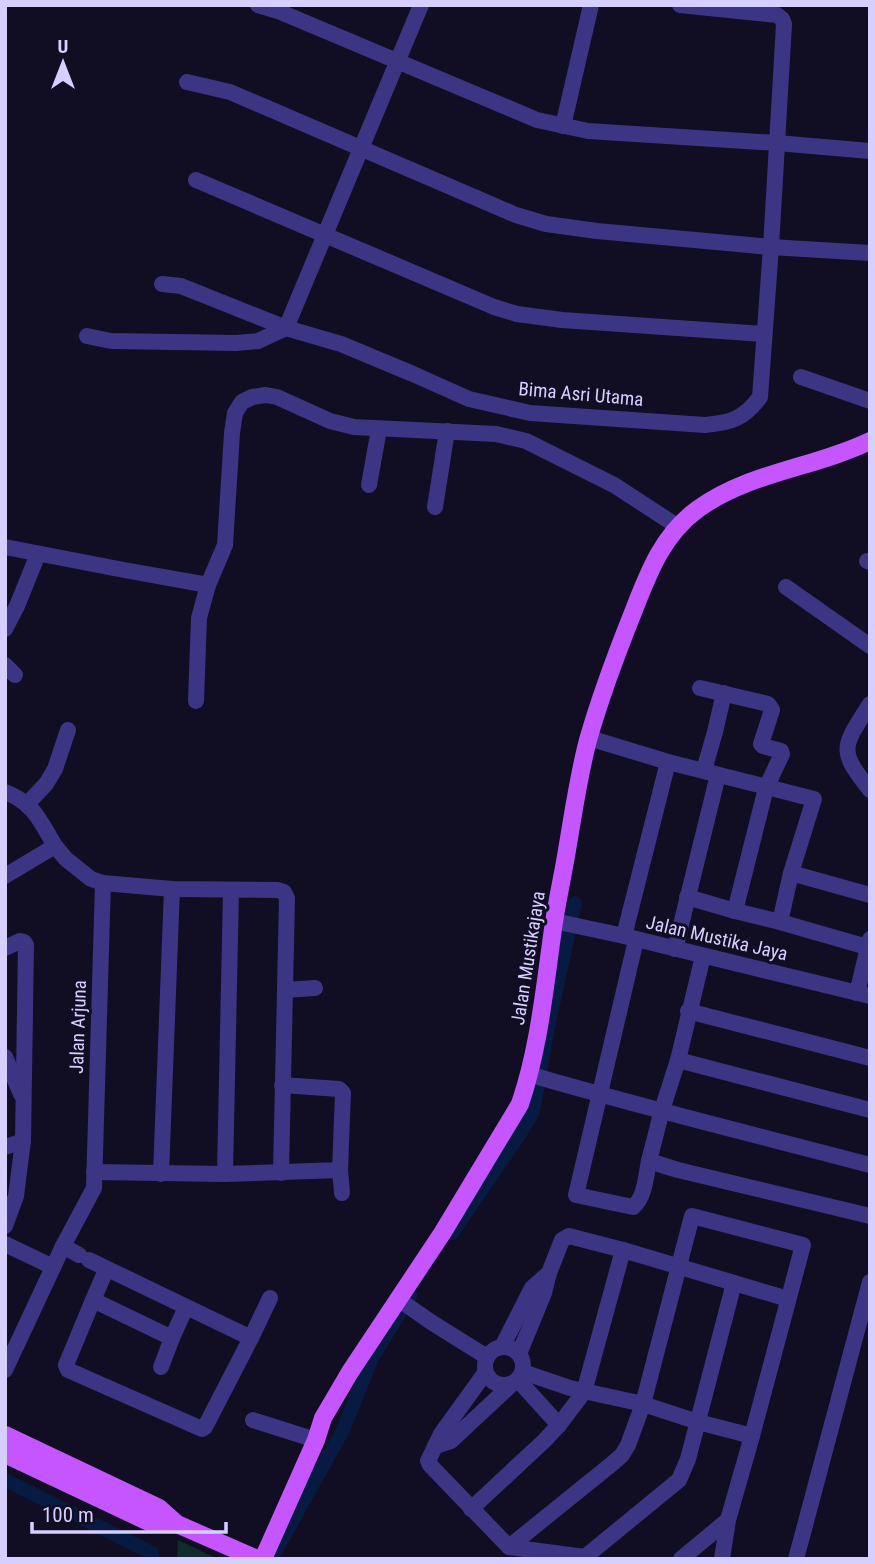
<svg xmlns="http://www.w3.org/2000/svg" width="875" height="1564" viewBox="0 0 875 1564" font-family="'Roboto Condensed',sans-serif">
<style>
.green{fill:#0f2d2d}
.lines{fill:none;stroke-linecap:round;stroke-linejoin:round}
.canal{stroke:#071b42;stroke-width:14}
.minor{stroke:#3b3584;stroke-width:16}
.major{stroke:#c556ff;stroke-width:18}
.labels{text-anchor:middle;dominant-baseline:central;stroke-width:6;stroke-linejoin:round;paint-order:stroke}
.street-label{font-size:19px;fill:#d6cfff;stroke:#110d23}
</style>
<rect width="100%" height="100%" fill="#110d23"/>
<path class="green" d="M178,1540L218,1559H177Z"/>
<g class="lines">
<g class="canal">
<path d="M452,1233L521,1132L533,1112L547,1032L575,903"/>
<path d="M5,1480L152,1553V1559"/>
<path d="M271,1559L343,1430L372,1358L410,1296"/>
</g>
<g class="minor">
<path d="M258,5L278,11L537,120L588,131L777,143L870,151"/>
<path d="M187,82L230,92L516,215L546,224L597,231L771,247L870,253"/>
<path d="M563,126L591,5"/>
<path d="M196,180L494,307L517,314L562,320L764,334"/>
<path d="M162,284L181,286L286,328L341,344L413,374L469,399L530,413L705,425C730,423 744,419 760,397L771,247L784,24L782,19L777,15L680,5"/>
<path d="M286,328L421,5"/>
<path d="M87,336L111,341L236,343L258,341L286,328"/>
<path d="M801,377L870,401"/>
<path d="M369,485L379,429"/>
<path d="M435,507L447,431"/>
<path d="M5,547L124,570L208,585"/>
<path d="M867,561L870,562"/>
<path d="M786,587L870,646"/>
<path d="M5,629L17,606L38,554"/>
<path d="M5,665L15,675"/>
<path d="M196,701L199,618L208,585L225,545L232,433L235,413L242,402L252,397L266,395L277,397L330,421L354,427L496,434L526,441L614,485L677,526"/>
<path d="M870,704C843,747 837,749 870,790"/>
<path d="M589,738L668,762L814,799L791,873L780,922L735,911"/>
<path d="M704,770L715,732L724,693"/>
<path d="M5,792C34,803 40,821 55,846L5,876"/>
<path d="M28,803L46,784L55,769L68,730"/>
<path d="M55,846L66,859L91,879L103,883L172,889L278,890L284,892L287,898L281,1173"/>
<path d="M791,873L870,895"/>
<path d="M687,897L735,911L766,788L782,754L781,751L763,746L761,744L772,710L768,704L700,688"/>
<path d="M554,921L624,936L870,996"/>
<path d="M780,922L867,947"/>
<path d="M624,936L668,762"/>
<path d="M636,940L576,1195L633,1207C645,1198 646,1175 649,1161"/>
<path d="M5,948L20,941L24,942L26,945L23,1141L5,1147"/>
<path d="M675,949L718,775"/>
<path d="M703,956L678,1060L662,1110L649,1161L678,1170L870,1216"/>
<path d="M285,990L315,988"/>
<path d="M857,993L870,939"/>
<path d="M688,1011L870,1058"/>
<path d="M5,1057L21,1094"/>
<path d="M678,1060L870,1110"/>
<path d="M528,1074C641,1107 756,1135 870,1165"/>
<path d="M340,1170L342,1193"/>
<path d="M94,1172L225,1174L340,1170L343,1093L339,1089L282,1085"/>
<path d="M161,1174L172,889"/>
<path d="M225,1174L231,890"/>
<path d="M5,1226L16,1196L23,1141"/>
<path d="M5,1244L53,1267"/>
<path d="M63,1246L79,1255"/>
<path d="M89,1260L251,1338L205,1427L202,1429L68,1370L66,1365L93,1300"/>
<path d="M106,1270L93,1300L172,1338L186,1307"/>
<path d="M398,1299L431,1322L487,1357"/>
<path d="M251,1338L270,1298"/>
<path d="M502,1347L532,1288L549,1273"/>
<circle cx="504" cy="1366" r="19"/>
<path d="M519,1354L544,1293L549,1273L562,1240L569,1236L623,1250L788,1299"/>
<path d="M161,1367L172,1338"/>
<path d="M5,1370L63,1246L94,1188L103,883"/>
<path d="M485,1373L441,1434L428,1461L430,1465L509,1547L613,1463L622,1455L628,1445L643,1404L692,1216L803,1245L752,1436L698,1422L643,1404L570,1388L523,1372"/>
<path d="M518,1380L559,1425"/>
<path d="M253,1420L316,1440"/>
<path d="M435,1446L451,1441L512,1384"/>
<path d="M471,1509L544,1441L559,1425L584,1392L623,1250"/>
<path d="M509,1547L585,1557L679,1480L688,1459L734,1283"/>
<path d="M681,1559L728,1520"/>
<path d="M722,1559L728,1520L752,1436"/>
<path d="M796,1559L870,1282"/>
</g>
<g class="major">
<path d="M5,1435L159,1508L177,1524L257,1559"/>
<path d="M5,1454L153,1524H177"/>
<path d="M263,1559L316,1440L323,1418L350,1372L443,1232L520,1104C540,1045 545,983 554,922C558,896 564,870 568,844C574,809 579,774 588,740C600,698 616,655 632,615C648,574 662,535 698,509C749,472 814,468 870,441"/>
</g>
</g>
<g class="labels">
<g class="street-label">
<text transform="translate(581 394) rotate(5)">Bima Asri Utama</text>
<text transform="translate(717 938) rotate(13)">Jalan Mustika Jaya</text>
<text transform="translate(528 958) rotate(-81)">Jalan Mustikajaya</text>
<text transform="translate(78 1027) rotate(-88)">Jalan Arjuna</text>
</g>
</g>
<rect width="875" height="1564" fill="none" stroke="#d6cfff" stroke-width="14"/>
<g transform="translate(63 63)" stroke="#110d23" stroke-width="5" paint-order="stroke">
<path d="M0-5L12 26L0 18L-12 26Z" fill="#d6cfff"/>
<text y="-10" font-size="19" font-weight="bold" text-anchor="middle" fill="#d6cfff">U</text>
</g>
<path d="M32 1522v10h194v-10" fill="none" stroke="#d6cfff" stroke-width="3.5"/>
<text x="42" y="1522" font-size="21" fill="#d6cfff" stroke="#110d23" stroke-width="5" paint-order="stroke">100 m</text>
</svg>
